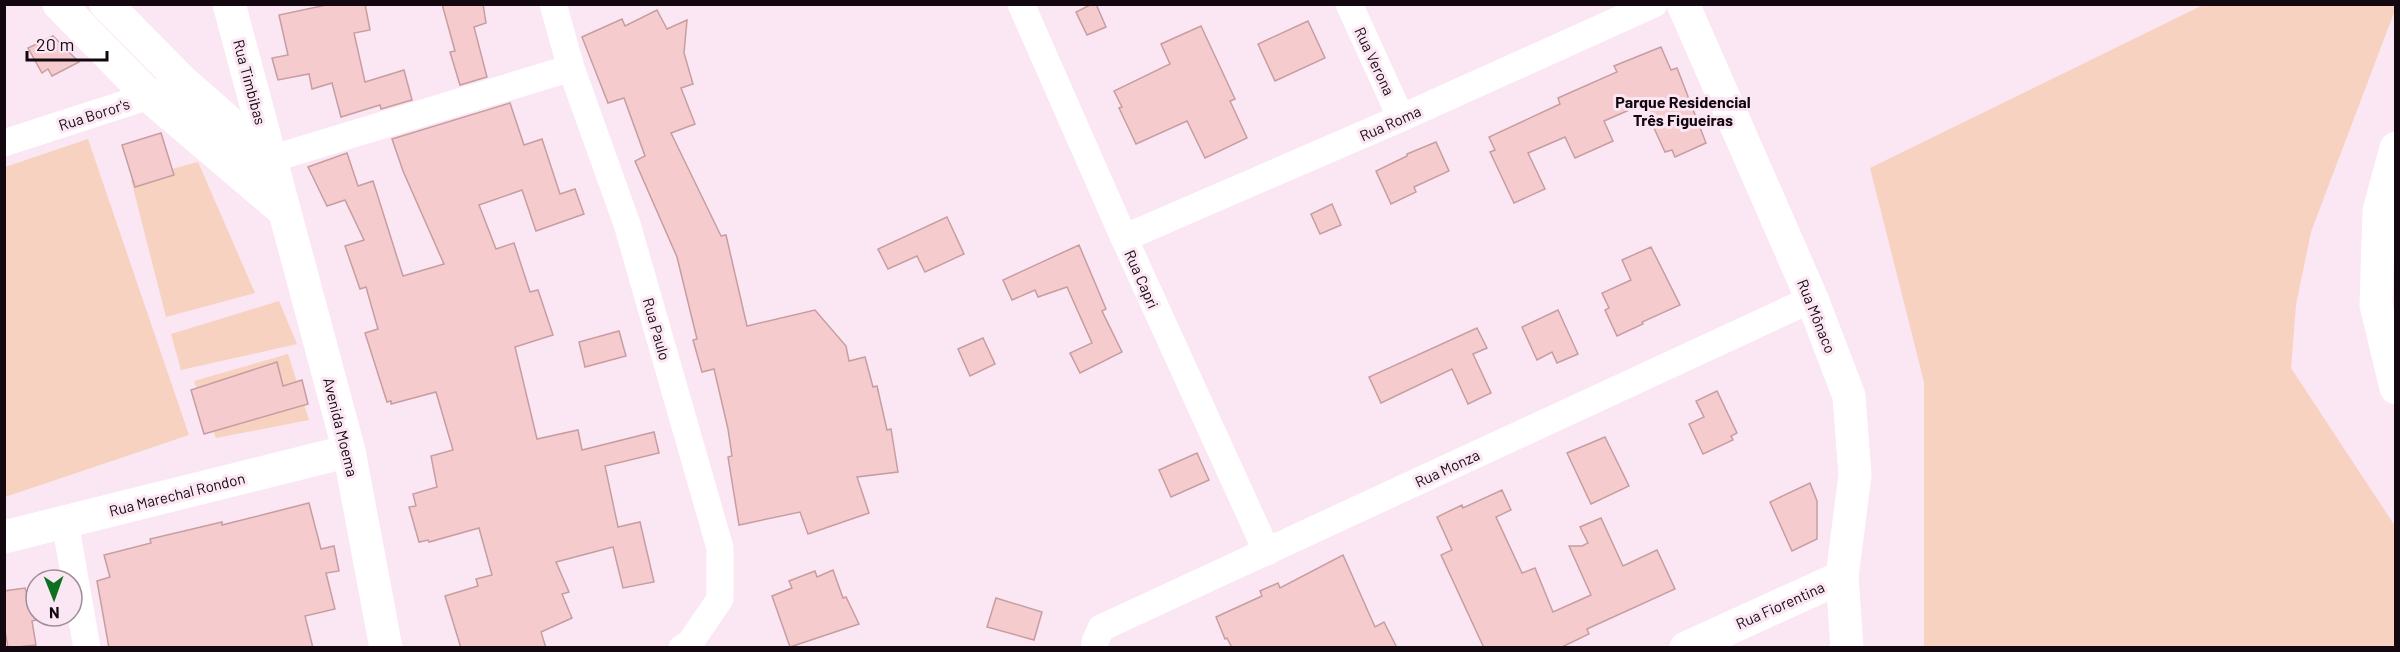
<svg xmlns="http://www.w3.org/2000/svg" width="2400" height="652" viewBox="0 0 2400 652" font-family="Barlow,sans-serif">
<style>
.green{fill:#f8d2c1}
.building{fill:#f6cbce;stroke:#c69ea1;stroke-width:1.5}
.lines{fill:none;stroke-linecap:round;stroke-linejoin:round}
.street{stroke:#fff;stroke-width:27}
.secondary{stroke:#fff;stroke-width:33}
.labels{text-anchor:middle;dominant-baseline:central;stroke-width:6;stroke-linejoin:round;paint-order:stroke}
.street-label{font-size:15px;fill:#13080f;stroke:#fbe6f3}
.neighbourhood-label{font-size:16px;font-weight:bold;fill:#13080f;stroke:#fbe6f3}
</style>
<rect width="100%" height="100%" fill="#fbe6f3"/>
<g class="green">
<path d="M2205,4L2395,5V10L2311,232L2296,305L2291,368L2395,526V647H1924V382L1870,168Z"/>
<path d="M88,139L189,435L5,497V167Z"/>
<path d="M198,162L255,293L166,317L131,180Z"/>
<path d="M279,301L297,344L181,370L171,334Z"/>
<path d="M288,354L309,420L216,438L194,381Z"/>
</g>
<g class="building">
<path d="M331,4H365L370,30L354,33L365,82L404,70L412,100L381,109L380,105L341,117L332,83L312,89L309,74L278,80L272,58L288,55L279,15Z"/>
<path d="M442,4H483L486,23L474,27L487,77L460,85L450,52L455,51Z"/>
<path d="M1092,4H1096L1106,27L1087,35L1076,12Z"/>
<path d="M657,10L667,29L687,20L684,53L693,84L681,88L695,124L671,133L721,236L726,235L747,326L815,310L846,346L849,361L865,357L873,387L877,386L887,430L891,429L898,472L857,477L869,513L808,534L800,512L739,525L728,457L732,456L728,429L714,369L702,372L693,340L697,339L677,257L635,161L645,156L624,98L608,103L582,37L622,19L625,26Z"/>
<path d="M1308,21L1325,58L1275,81L1258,44Z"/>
<path d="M1201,26L1235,99L1230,101L1247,138L1205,158L1187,121L1136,144L1119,108L1122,107L1114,91L1170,64L1161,44Z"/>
<path d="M53,36L79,62L52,76L48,69L42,73L28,48Z"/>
<path d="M1661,47L1671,70L1677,68L1706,143L1675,157L1672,150L1665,152L1643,104L1604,121L1613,141L1575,158L1565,137L1528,153L1545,189L1514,203L1490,152L1495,150L1489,137L1560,104L1558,98L1617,72L1614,66Z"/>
<path d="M510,103L524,145L542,139L560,194L575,189L584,214L536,231L522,190L479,205L496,249L514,243L530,292L538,290L553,335L515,347L537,439L578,430L582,450L654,432L659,453L605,466L618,527L640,522L654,582L623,588L613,547L556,562L569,592L562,594L572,618L541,632L546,648H461L445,596L478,586L476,579L492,575L479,528L429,542L428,540L419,542L409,507L416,506L413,494L437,487L431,456L453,450L436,392L391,404V401L387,402L365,333L378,329L366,287L360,289L345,246L364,240L345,200L327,206L308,167L347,153L358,186L373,181L403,276L444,264L403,171L392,139Z"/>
<path d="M161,133L174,175L135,187L122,145Z"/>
<path d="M1436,142L1449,171L1414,187L1416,192L1391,204L1376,171L1407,156V154Z"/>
<path d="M1332,204L1341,225L1320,234L1311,214Z"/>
<path d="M947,217L964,254L925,272L917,256L888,269L878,249Z"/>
<path d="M1079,245L1106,309L1102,311L1122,352L1080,373L1070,353L1092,343L1067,287L1038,297L1035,290L1012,300L1003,280Z"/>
<path d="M1651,247L1680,305L1642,322L1643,324L1617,336L1605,310L1609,308L1602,293L1631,280L1622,260Z"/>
<path d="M1558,310L1578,354L1557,363L1552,352L1537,360L1522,327Z"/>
<path d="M1477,328L1487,348L1473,354L1491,393L1468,404L1452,369L1381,403L1369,377Z"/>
<path d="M619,331L626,356L585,367L579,342Z"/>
<path d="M983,338L995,364L970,376L958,349Z"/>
<path d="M277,362L283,386L302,380L308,404L204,434L191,390Z"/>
<path d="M1717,391L1737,433L1731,436L1733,440L1703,454L1689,424L1704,417L1696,401Z"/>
<path d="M1605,437L1629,486L1591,504L1567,453Z"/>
<path d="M1197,453L1209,480L1171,497L1159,470Z"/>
<path d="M1810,483L1817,501V539L1792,551L1770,502Z"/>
<path d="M1502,490L1511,510L1496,517L1522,573L1535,568L1553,612L1591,595L1569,546H1582L1588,543L1580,527L1601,518L1623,566L1657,550L1675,589L1587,629L1589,634L1560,648H1484L1441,555L1452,550L1437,517L1462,505L1463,508Z"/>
<path d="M309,503L321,549L334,546L339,571L326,573L335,609L305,616L313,648H109L97,581L110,577L104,555L151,543L150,539L222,522V525Z"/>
<path d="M1343,555L1375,627L1384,622L1397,648H1232L1227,638L1225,639L1216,617L1262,596L1260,591L1278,583L1280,588Z"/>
<path d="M833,570L843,598L846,597L859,624L790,647L772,596L792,588L789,581L815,571L817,577Z"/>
<path d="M25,588L26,591L36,590V620L32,621L36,645L8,648L4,625V591Z"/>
<path d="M996,598L1042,612L1034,640L987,627Z"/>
</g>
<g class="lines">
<g class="street">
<path d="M553,4L571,68L627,224L720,548V599L690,643L682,648"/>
<path d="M1021,4L1124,238L1267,552"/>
<path d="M1349,4L1401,118"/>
<path d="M4,143L149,96L183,82"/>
<path d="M271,159L571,68"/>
<path d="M1124,238L1401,118L1654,4"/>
<path d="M65,522L87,648"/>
<path d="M1095,648V642L1101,628L1812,299"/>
</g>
<g class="secondary">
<path d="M59,4L149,96L283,210"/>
<path d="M106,4L183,82L271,159"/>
<path d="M229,4L349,451L386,648"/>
<path d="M1683,4L1812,299L1849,396L1855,475L1842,577L1847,648"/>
<path d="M2396,148L2379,211L2376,305L2396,388"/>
<path d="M4,537L349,451"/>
<path d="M1686,648L1842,577"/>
</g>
</g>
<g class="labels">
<g class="street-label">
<text transform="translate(1375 61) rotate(65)">Rua Verona</text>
<text transform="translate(250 82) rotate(75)">Rua Timbibas</text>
<text transform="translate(94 114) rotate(-18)">Rua Boror's</text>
<text transform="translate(1390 123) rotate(-24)">Rua Roma</text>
<text transform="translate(1142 279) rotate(66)">Rua Capri</text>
<text transform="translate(1817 316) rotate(68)">Rua Mônaco</text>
<text transform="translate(657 329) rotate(74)">Rua Paulo</text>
<text transform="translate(341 427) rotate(76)">Avenida Moema</text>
<text transform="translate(1447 468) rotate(-25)">Rua Monza</text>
<text transform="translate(177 494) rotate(-14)">Rua Marechal Rondon</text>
<text transform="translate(1780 605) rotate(-24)">Rua Fiorentina</text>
</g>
<g class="neighbourhood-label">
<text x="1683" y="101">Parque Residencial<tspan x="1683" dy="18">Três Figueiras</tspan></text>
</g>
</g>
<rect width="2400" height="652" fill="none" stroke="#13080f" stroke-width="12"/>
<g transform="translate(54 598) rotate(179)"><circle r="28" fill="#fbe6f3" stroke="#9e8d98" stroke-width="1.5"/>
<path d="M0-4.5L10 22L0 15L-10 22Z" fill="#0d701f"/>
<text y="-9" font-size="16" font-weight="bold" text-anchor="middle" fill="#13080f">N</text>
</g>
<path d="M27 51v9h80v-9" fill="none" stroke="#13080f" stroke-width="3"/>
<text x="36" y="51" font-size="18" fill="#13080f" stroke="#fbe6f3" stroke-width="4.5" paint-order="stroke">20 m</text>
</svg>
